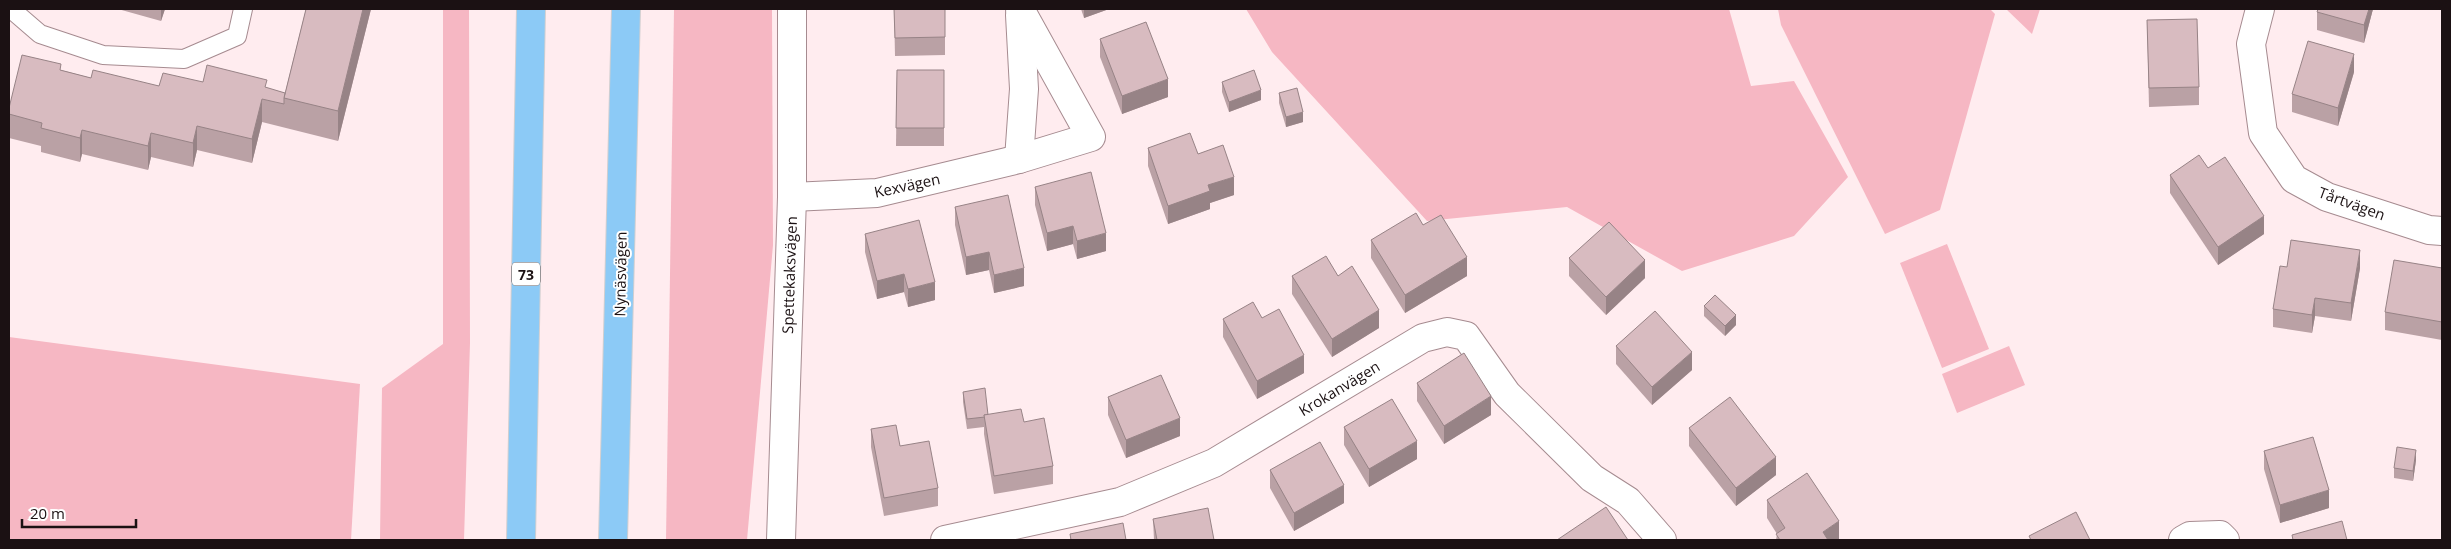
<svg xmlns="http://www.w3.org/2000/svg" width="2451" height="549" viewBox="0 0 2451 549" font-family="'Open Sans',sans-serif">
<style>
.green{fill:#f6b7c3}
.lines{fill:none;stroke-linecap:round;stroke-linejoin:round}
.service-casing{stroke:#a68b90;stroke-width:20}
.minor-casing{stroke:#a68b90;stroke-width:30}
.motorway-casing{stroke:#d1cfd0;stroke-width:30}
.service{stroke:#fff;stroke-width:18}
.minor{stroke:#fff;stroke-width:28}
.motorway{stroke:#8ccaf6;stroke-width:28}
.wall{fill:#baa1a5}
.shaded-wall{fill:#978386}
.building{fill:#d8bbc0;stroke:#978386}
.labels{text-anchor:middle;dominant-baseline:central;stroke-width:4;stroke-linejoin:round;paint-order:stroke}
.shield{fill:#fff;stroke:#5f585a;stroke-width:1}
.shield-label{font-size:14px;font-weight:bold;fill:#1b1113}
.street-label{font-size:15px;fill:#1b1113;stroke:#fff}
</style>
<rect width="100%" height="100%" fill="#ffecef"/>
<g class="green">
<path d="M443,9H469L470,343L464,540H380L382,388L443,344Z"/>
<path d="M674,9H772L773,245L747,540H666Z"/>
<path d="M1246,9H1729L1751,86L1794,81L1848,177L1794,236L1682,271L1567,207L1427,221L1272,52Z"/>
<path d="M1778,9H1990L1995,14L1940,210L1885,234L1781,25Z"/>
<path d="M2006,9H2040L2032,34Z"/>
<path d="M1947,244L1989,349L1942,368L1900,263Z"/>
<path d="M9,337L360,384L351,540H9Z"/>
<path d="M2009,346L2025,385L1957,413L1942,374Z"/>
</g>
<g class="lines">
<g class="service-casing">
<path id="service" d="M11,9L40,34L103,55L184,59L237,36L243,9"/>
</g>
<g class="minor-casing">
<g id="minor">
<path d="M2260,9L2251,44L2263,133L2294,179L2327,197L2429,230L2442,231"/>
<path d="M1019,159L1024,89L1020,15"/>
<path d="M792,197L877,193L1019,159L1091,137L1020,9"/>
<path d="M781,540L792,197V9"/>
<path d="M945,540L1120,502L1214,463L1423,338L1447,332L1466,336L1507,394L1592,478L1628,501L1662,540"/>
<path d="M2183,540L2190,536L2220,535L2225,540"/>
</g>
</g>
<g class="motorway-casing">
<g id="motorway">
<path d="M521,540L531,9"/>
<path d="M613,540L626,9"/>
</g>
</g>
<use href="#service" class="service"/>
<use href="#minor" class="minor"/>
<use href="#motorway" class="motorway"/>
</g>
<g class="wall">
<path d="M118,9H165L161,21Z"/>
<path d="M306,9H371L338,141L262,122L252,163L197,150L193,167L151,157L148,170L82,154L80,162L41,152V146L9,138V108L61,70L91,78L159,86L203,82L267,88L285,93Z"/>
<path d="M894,9L945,37V55L895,56Z"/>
<path d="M1081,9H1109L1084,18Z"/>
<path d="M2373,9L2364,43L2317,30V12Z"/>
<path d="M2147,20L2199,87V105L2149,107Z"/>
<path d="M1100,39L1168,97L1122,114L1100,57Z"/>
<path d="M897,70H944V146H896Z"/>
<path d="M2354,72L2338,126L2292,112V94Z"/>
<path d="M1222,82L1261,100L1229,112L1222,92Z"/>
<path d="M1279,93L1303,122L1286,127L1279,103Z"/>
<path d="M1148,148L1198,154L1234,195L1210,203V209L1168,224L1148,166Z"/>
<path d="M2208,168L2264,234L2218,265L2170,193V175Z"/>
<path d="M1035,187L1106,251L1077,259L1073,244L1047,251L1035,205Z"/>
<path d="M955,207L1024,286L994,293L989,270L966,275L955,225Z"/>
<path d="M1423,225L1467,276L1405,313L1371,258V240Z"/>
<path d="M865,234L935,300L908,307L904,292L877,299L865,252Z"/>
<path d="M1569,258L1645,278L1606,315L1569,276Z"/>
<path d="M2287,267L2360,268L2351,321L2315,316L2312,333L2273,327V309Z"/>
<path d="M2442,268V340L2385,330V312Z"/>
<path d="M1292,276H1338L1379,328L1332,357L1292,294Z"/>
<path d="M1704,306L1736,325L1725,336L1704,316Z"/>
<path d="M1262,318L1304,373L1257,399L1223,337V319Z"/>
<path d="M1616,346L1692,370L1652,405L1616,364Z"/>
<path d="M1417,383L1491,415L1444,444L1417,401Z"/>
<path d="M963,392L988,415L1024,422L1053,466V484L994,494L984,434V427L967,429L963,402Z"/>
<path d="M1108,397L1180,436L1126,458L1108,415Z"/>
<path d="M1344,427L1417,459L1369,487L1344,445Z"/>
<path d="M1689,428L1776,475L1736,506L1689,446Z"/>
<path d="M871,429L900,446L938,488V506L884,516L871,447Z"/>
<path d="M2264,451L2329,508L2280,523L2264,469Z"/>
<path d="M2416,460L2413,481L2394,478V468Z"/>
<path d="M1270,470L1344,503L1294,531L1270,488Z"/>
<path d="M1767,500L1839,539L1837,540H1776L1777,534L1767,518Z"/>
<path d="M1153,519L1214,540H1154Z"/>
</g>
<g class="shaded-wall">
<path d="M161,9H165L161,21Z"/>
<path d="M363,9H371L338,141V111Z"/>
<path d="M1084,9H1109L1084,18Z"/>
<path d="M2369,9H2373L2364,43V25Z"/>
<path d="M2354,54V72L2338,126V108Z"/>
<path d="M1168,79V97L1122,114V96Z"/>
<path d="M1261,90V100L1229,112V102Z"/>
<path d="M262,99V122L252,163V139Z"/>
<path d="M1303,112V122L1286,127V117Z"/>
<path d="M197,126V150L193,167V143Z"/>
<path d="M82,130V154L80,162V138Z"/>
<path d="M151,133V157L148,170V146Z"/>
<path d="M1234,177V195L1210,203V209L1168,224V206L1208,185Z"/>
<path d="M2264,216V234L2218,265V247Z"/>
<path d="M1073,226V244L1047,251V233Z"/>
<path d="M1106,233V251L1077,259V241Z"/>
<path d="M2360,250V268L2351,321V303Z"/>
<path d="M989,252V270L966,275V257Z"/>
<path d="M1467,257V276L1405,313V295Z"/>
<path d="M1645,260V278L1606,315V297Z"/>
<path d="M1024,268V286L994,293V275Z"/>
<path d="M904,274V292L877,299V281Z"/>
<path d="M935,282V300L908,307V289Z"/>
<path d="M2315,298V316L2312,333V315Z"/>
<path d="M1379,310V328L1332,357V339Z"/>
<path d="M1736,315V325L1725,336V326Z"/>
<path d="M1692,352V370L1652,405V387Z"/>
<path d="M1304,355V373L1257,399V381Z"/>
<path d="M1491,396V415L1444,444V426Z"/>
<path d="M1180,418V436L1126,458V440Z"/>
<path d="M1417,441V459L1369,487V469Z"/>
<path d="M2416,450V460L2413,481V471Z"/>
<path d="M1776,457V475L1736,506V488Z"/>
<path d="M1344,485V503L1294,531V513Z"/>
<path d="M2329,490V508L2280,523V505Z"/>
<path d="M1839,521V539L1837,540H1823V532Z"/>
</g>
<g class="building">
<path d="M306,9H363L338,111L284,98Z"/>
<path d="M894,9H945V37L895,38Z"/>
<path d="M2318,9H2369L2364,25L2317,12Z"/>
<path d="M2197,19L2199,87L2149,88L2147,20Z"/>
<path d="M1146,22L1168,79L1122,96L1100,39Z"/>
<path d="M2308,41L2354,54L2338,108L2292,94Z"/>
<path d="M22,55L61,64L60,70L91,78L93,70L159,86L163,73L203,82L207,65L267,80L265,87L285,93L284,98V104L262,99L252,139L197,126L193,143L151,133L148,146L82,130L80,138L41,128L42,123L9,114V108Z"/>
<path d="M897,70H944V128H896Z"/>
<path d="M1254,70L1261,90L1229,102L1222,82Z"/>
<path d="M1297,88L1303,112L1286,117L1279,93Z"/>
<path d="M1190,133L1198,154L1223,145L1234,177L1208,185L1210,191L1168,206L1148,148Z"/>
<path d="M2199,155L2208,168L2225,157L2264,216L2218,247L2170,175Z"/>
<path d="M1091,172L1106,233L1077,241L1073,226L1047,233L1035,187Z"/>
<path d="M1008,195L1024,268L994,275L989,252L966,257L955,207Z"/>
<path d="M1416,213L1423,225L1441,215L1467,257L1405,295L1371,240Z"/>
<path d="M919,220L935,282L908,289L904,274L877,281L865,234Z"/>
<path d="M1609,222L1645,260L1606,297L1569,258Z"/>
<path d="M2291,240L2360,250L2351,303L2315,298L2312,315L2273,309L2280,266L2287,267Z"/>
<path d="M1326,256L1338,276L1352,266L1379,310L1332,339L1292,276Z"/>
<path d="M2394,260L2442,268V322L2385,312Z"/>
<path d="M1715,295L1736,315L1725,326L1704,306Z"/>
<path d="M1253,302L1262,318L1279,309L1304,355L1257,381L1223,319Z"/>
<path d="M1655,311L1692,352L1652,387L1616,346Z"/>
<path d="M1464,353L1491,396L1444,426L1417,383Z"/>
<path d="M1161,375L1180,418L1126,440L1108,397Z"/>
<path d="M985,388L988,415H984L985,417L967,419L963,392Z"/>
<path d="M1730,397L1776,457L1736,488L1689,428Z"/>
<path d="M1392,399L1417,441L1369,469L1344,427Z"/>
<path d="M1021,409L1024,422L1044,418L1053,466L994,476L984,415Z"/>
<path d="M896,425L900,446L929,441L938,488L884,498L871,429Z"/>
<path d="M2313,437L2329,490L2280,505L2264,451Z"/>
<path d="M1320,442L1344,485L1294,513L1270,470Z"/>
<path d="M2397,447L2416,450L2413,471L2394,468Z"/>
<path d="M1807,473L1839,521L1823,532L1828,540H1780L1776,534L1785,528L1767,500Z"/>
<path d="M1606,507L1628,540H1557Z"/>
<path d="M1208,508L1214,540H1157L1153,519Z"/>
<path d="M2076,512L2090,540H2031L2029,536Z"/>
<path d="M2342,521L2347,540H2293L2292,535Z"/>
<path d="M1123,523L1126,540H1071L1070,534Z"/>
</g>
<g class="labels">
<rect class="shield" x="512" y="262.5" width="28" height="23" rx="4"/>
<g class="shield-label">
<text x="526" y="274">73</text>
</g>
<g class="street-label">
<text transform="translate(907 185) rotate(-12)">Kexvägen</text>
<text transform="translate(2352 203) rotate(20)">Tårtvägen</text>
<text transform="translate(620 274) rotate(-89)">Nynäsvägen</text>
<text transform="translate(789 275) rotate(-88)">Spettekaksvägen</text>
<text transform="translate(1339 388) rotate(-31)">Krokanvägen</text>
</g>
</g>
<rect width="2451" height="549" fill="none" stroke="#1b1113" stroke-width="20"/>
<path d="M22 519v8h114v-8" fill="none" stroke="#1b1113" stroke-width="2.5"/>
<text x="30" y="519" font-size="15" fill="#1b1113" stroke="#ffffff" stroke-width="4" paint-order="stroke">20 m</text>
</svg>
